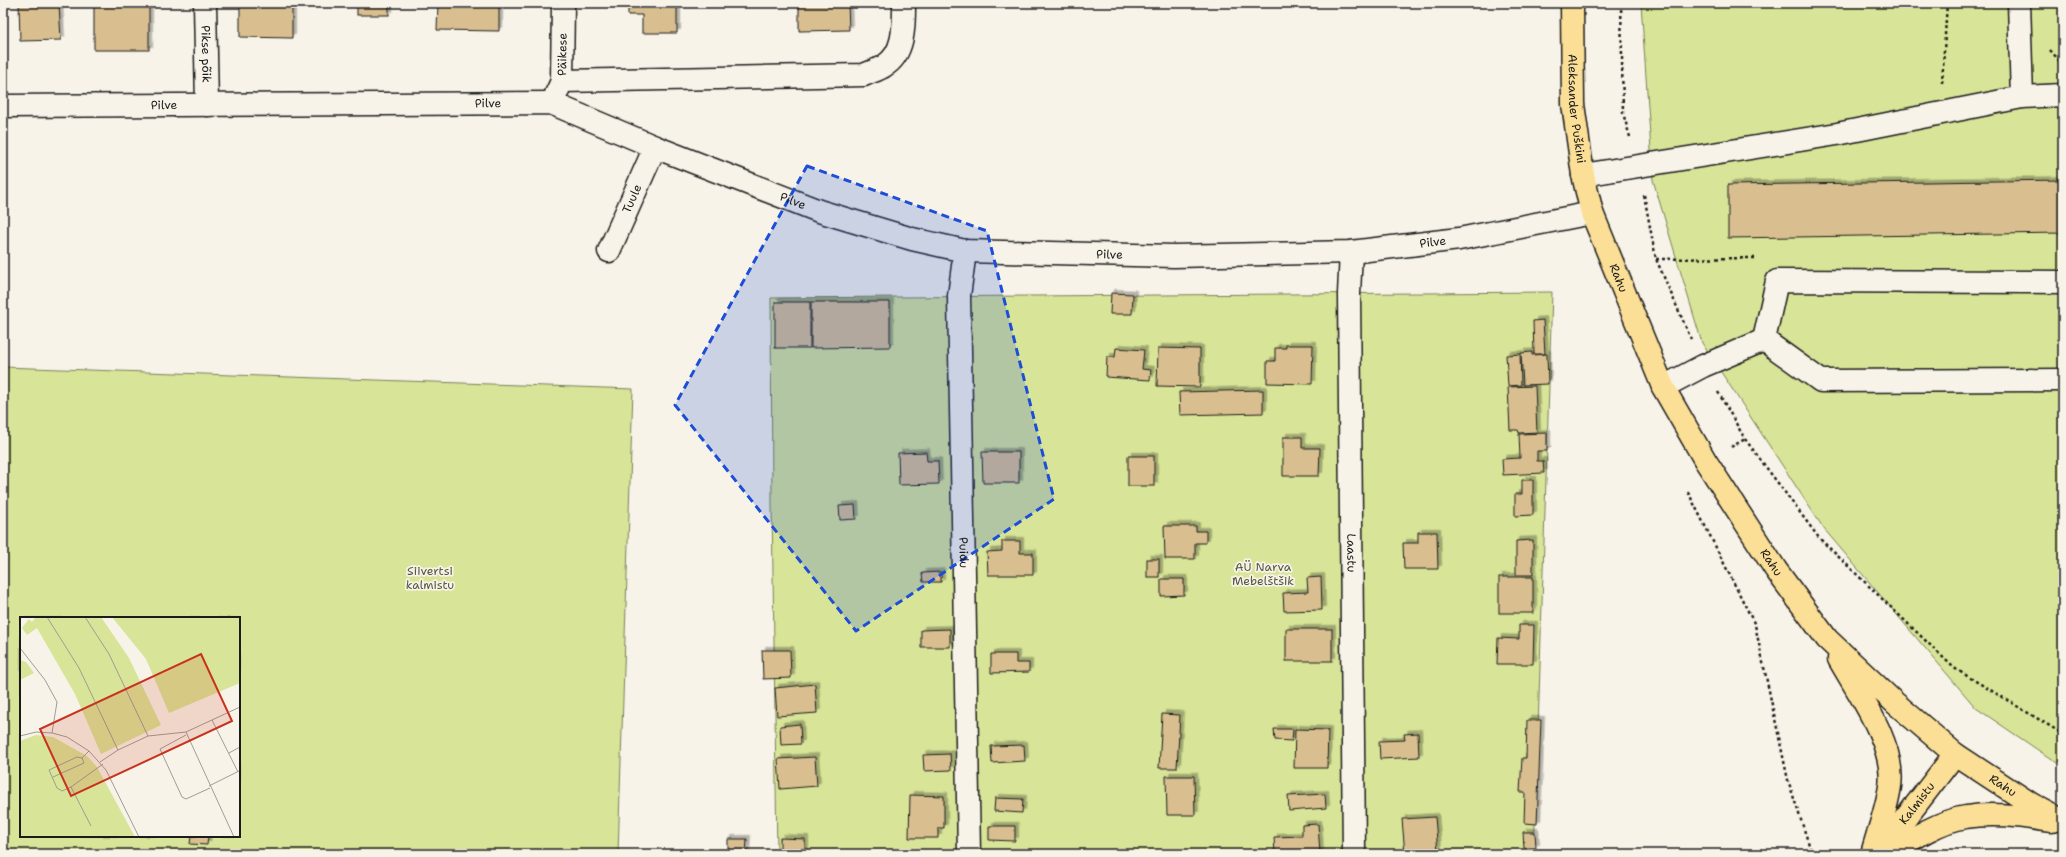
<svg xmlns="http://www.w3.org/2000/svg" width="2066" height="857" viewBox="0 0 2066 857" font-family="'Shantell Sans',sans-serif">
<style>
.green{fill:#d8e497;stroke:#7a805a;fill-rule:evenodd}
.building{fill:#d9bf8f;stroke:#1c1c1c;filter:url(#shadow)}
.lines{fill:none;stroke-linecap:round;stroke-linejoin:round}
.minor-casing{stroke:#1c1c1c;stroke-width:25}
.major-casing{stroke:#1c1c1c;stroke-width:25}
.path{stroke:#1c1c1c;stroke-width:2.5;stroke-dasharray:3 3;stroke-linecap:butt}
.minor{stroke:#f7f3e8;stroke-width:22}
.major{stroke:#fbdf96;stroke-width:22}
.marked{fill:#1d4ed8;fill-opacity:0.2;stroke:#1d4ed8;stroke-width:3;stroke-dasharray:8 5;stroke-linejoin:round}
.labels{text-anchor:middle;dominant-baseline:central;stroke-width:3.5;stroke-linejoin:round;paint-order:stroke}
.street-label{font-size:12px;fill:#1c1c1c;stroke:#f7f3e8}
.park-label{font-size:12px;fill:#545841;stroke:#f7f3e8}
.inset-road{fill:none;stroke:#9f9d96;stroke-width:1}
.view{fill:#c8321e;fill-opacity:0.15;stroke:#c8321e;stroke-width:2}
.inset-edge{fill:none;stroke:#1c1c1c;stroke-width:2}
</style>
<defs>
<filter id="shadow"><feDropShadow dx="3.5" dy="-3.5" stdDeviation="0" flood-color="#0004"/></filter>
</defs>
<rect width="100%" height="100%" fill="#f7f3e8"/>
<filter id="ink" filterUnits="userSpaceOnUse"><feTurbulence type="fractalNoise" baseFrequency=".025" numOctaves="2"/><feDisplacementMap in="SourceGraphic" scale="8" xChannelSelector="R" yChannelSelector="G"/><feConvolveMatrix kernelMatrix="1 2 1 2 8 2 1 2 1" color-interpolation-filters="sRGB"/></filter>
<g filter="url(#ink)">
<g class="green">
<path d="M1641,3H2063V767L1976,708L1824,529L1702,343L1653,180Z"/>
<path d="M1552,292L1534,854H777L772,504L771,298Z"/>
<path d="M3,367L633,389L618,854H3ZM21,618H239V836H21Z"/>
</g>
<g class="building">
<path d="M19,3H59L61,40L20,41Z"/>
<rect x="94" y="3" width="55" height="47"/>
<path d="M240,3H292V38L240,37Z"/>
<rect x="357" y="3" width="32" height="12"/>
<path d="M438,3L499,4V31L437,30Z"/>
<path d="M628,3H677V33H642V15H628Z"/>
<path d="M799,3H848L849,30L799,31Z"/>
<path d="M2063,180V233L1728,238V185Z"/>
<path d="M1111,293L1133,294L1132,314H1110Z"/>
<rect x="775" y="302" width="35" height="46"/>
<path d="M811,302H890V347L811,348Z"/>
<path d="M1543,320L1545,354H1534L1533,321Z"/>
<path d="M1286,345H1313L1312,384L1267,383V361H1275V348H1286Z"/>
<path d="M1116,348L1144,350L1142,369L1151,370L1150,380L1106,377L1107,357H1115Z"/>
<path d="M1158,348L1200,349V387L1157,386Z"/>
<path d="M1532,352V355L1547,354L1548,384L1523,385L1521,353Z"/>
<path d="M1520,354L1521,385L1508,386L1506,355Z"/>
<path d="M1535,386L1537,432L1519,433L1518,430H1510L1508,387Z"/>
<path d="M1263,390V413L1180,415L1179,392Z"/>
<path d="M1547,433V451H1537V461H1543L1544,473L1503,475L1502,459L1520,458L1519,434Z"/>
<path d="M1283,437H1302V448H1320L1319,476H1283Z"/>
<path d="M926,452L927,461H938L939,484L899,485L898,453Z"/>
<path d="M982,452H1019V483H983Z"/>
<rect x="1128" y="456" width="26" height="30"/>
<path d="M1522,480H1533V515L1515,516V494H1522Z"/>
<path d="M855,505L856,519L840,520L839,506Z"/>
<path d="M1164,526H1196V531H1206V543H1195V559H1165Z"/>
<path d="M1418,532H1437L1438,569H1404L1403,543H1418Z"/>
<path d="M1533,540V575H1516V541Z"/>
<path d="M1002,541H1020V553H1033V575H988L987,552L1002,551Z"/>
<rect x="1147" y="559" width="12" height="18"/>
<path d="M941,572V582H923L922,573Z"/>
<path d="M1321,577L1322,610L1284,611L1283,593L1308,592L1307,578Z"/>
<rect x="1499" y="577" width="34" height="36"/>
<path d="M1161,579H1184V595L1161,596Z"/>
<path d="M1519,625H1534L1533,664H1497L1498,638L1519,639Z"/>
<path d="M950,629V647H921V630Z"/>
<rect x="1286" y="629" width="46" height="32"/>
<path d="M762,650H790L791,678L763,679Z"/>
<path d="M991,654H1016V663H1029V672L991,673Z"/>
<path d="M815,684L817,713L777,716L775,688Z"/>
<path d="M1162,714L1180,715L1177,768H1159Z"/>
<path d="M1527,720H1541L1537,824L1524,823L1525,792H1520L1522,758H1526Z"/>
<path d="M800,724L801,744L781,745L780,726Z"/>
<path d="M1274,729H1293L1292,741L1275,740Z"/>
<path d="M1295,729L1328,730L1327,768H1294Z"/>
<path d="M1418,733L1419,757L1380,759L1379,741L1405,740L1404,734Z"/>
<path d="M1024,745L1025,761L992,763L991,746Z"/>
<path d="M950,754L951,770L924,771L923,755Z"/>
<path d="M815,757L817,786L780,789L778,759Z"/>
<path d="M1166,776H1194L1195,815H1167Z"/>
<path d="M1325,794L1326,808L1289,811L1288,796Z"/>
<path d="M910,795L944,796V828H938V838H909Z"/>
<path d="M995,798L1023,799L1022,813L994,811Z"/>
<path d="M1435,817L1438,852L1405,854L1402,819Z"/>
<path d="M1318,824L1320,854H1275L1274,837L1302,836V825Z"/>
<path d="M989,826H1015V841L989,840Z"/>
<path d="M1523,832H1535L1536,848H1524Z"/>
<path d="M191,836H208L207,845L190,844Z"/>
<path d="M780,838L805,839V854H780Z"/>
<path d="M728,839H747L746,854H728Z"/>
</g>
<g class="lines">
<g class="minor-casing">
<g id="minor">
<path id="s1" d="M205,3L207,105"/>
<path d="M562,81L864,75C870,72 878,70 884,66C905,54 904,24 904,3"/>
<path id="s2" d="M556,94L562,81L563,3"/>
<path d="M2022,97L2063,95"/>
<path id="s3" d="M3,106L551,103L655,147L819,211L912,239L965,251L1174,256L1351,252L1459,239L1592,213"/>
<path d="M1583,175L1837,134L2022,97L2019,3"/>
<path id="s4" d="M609,251L655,147"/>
<path id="s5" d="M965,251L959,296L969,854"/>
<path id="s6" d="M1351,252L1349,294L1354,854"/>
<path d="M1764,340L1777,281L2063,282"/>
<path d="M1663,387L1703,366L1764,340L1821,381L2063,380"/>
</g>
</g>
<g class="major-casing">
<g id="major">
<path id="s7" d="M1572,3L1573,104L1583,175L1592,213L1663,387L1705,460L1776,570L1827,639L1895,703L1955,754L2031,804L2063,821"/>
<path d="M1839,659C1858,693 1896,745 1890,786C1887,808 1878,832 1872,854"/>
<path id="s8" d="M1878,854L1955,754"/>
<path d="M1889,854C1912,839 1939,821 1966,817C1995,812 2024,817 2052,821"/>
</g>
</g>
<g class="path">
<path d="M1621,3L1623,113L1630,137"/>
<path d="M2050,50L2063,65"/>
<path d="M1942,83L1947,3"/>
<path d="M1644,195L1656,259L1691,339"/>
<path d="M1656,259L1757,258"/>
<path d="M1718,392L1745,439L1819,538L1954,668L2063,734"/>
<path d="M1731,447L1745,439"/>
<path d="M1688,492L1755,625L1788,780L1812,854"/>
</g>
<use href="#minor" class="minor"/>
<use href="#major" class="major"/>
</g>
</g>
<path class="marked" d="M807,166L987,231L1054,499L856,631L675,405Z"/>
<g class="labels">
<g class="street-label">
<text stroke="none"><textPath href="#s1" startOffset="51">Pikse põik</textPath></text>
<text stroke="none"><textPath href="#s2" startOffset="41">Päikese</textPath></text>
<text stroke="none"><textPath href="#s3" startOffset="485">Pilve</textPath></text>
<text stroke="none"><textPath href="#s3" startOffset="161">Pilve</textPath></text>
<text stroke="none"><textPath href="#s7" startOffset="106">Aleksander Puškini</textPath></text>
<text stroke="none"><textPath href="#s4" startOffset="57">Tuule</textPath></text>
<text stroke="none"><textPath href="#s3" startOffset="809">Pilve</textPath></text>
<text stroke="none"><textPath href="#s3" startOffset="1457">Pilve</textPath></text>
<text stroke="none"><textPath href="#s3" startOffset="1133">Pilve</textPath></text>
<text stroke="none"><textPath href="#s7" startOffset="282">Rahu</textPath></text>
<text stroke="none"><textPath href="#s5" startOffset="302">Puidu</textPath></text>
<text stroke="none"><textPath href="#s6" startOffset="301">Laastu</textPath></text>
<text stroke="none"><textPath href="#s7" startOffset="606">Rahu</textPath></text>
<text stroke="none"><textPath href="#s7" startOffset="930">Rahu</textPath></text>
<text stroke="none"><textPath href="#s8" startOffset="64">Kalmistu</textPath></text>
</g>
<g class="park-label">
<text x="1263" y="567">AÜ Narva<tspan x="1263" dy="14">Mebelštšik</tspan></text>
<text x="430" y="571">Siivertsi<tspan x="430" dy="14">kalmistu</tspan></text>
</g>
</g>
<g transform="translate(20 617)">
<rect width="220" height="220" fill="#f7f3e8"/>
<path d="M16,0H81L109,41L141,108L81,137L55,77L17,11L7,18L2,11L9,2L12,5ZM92,0H220V66L149,96L126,42ZM0,43L6,45L14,56L0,63ZM16,118L33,120L67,139L77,150L115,220H0V124Z" fill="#d8e497"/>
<path class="inset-road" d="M27,0L59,51L98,133M65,0L89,37L128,119M0,31L25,63L37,85L32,116M192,103L218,155M166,115L214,220M166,118L140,132L162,180L166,182L190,171M0,119L16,115L32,116L47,120L69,134L86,153L119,220M209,136L220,130M80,145L98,133L128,119L166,115L220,90M33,160L64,146L62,141M189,169L219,154M51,170L42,174L37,171L29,153L57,140L62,141L69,134M71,209L51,170L83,147"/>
<path class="view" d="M181,37L212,104L51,179L20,112Z"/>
<rect width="220" height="220" class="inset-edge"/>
</g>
<rect width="2066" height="857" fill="none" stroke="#f7f3e8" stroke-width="16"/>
<rect x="8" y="8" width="2050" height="841" fill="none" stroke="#1c1c1c" stroke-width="1.5" filter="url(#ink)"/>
</svg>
